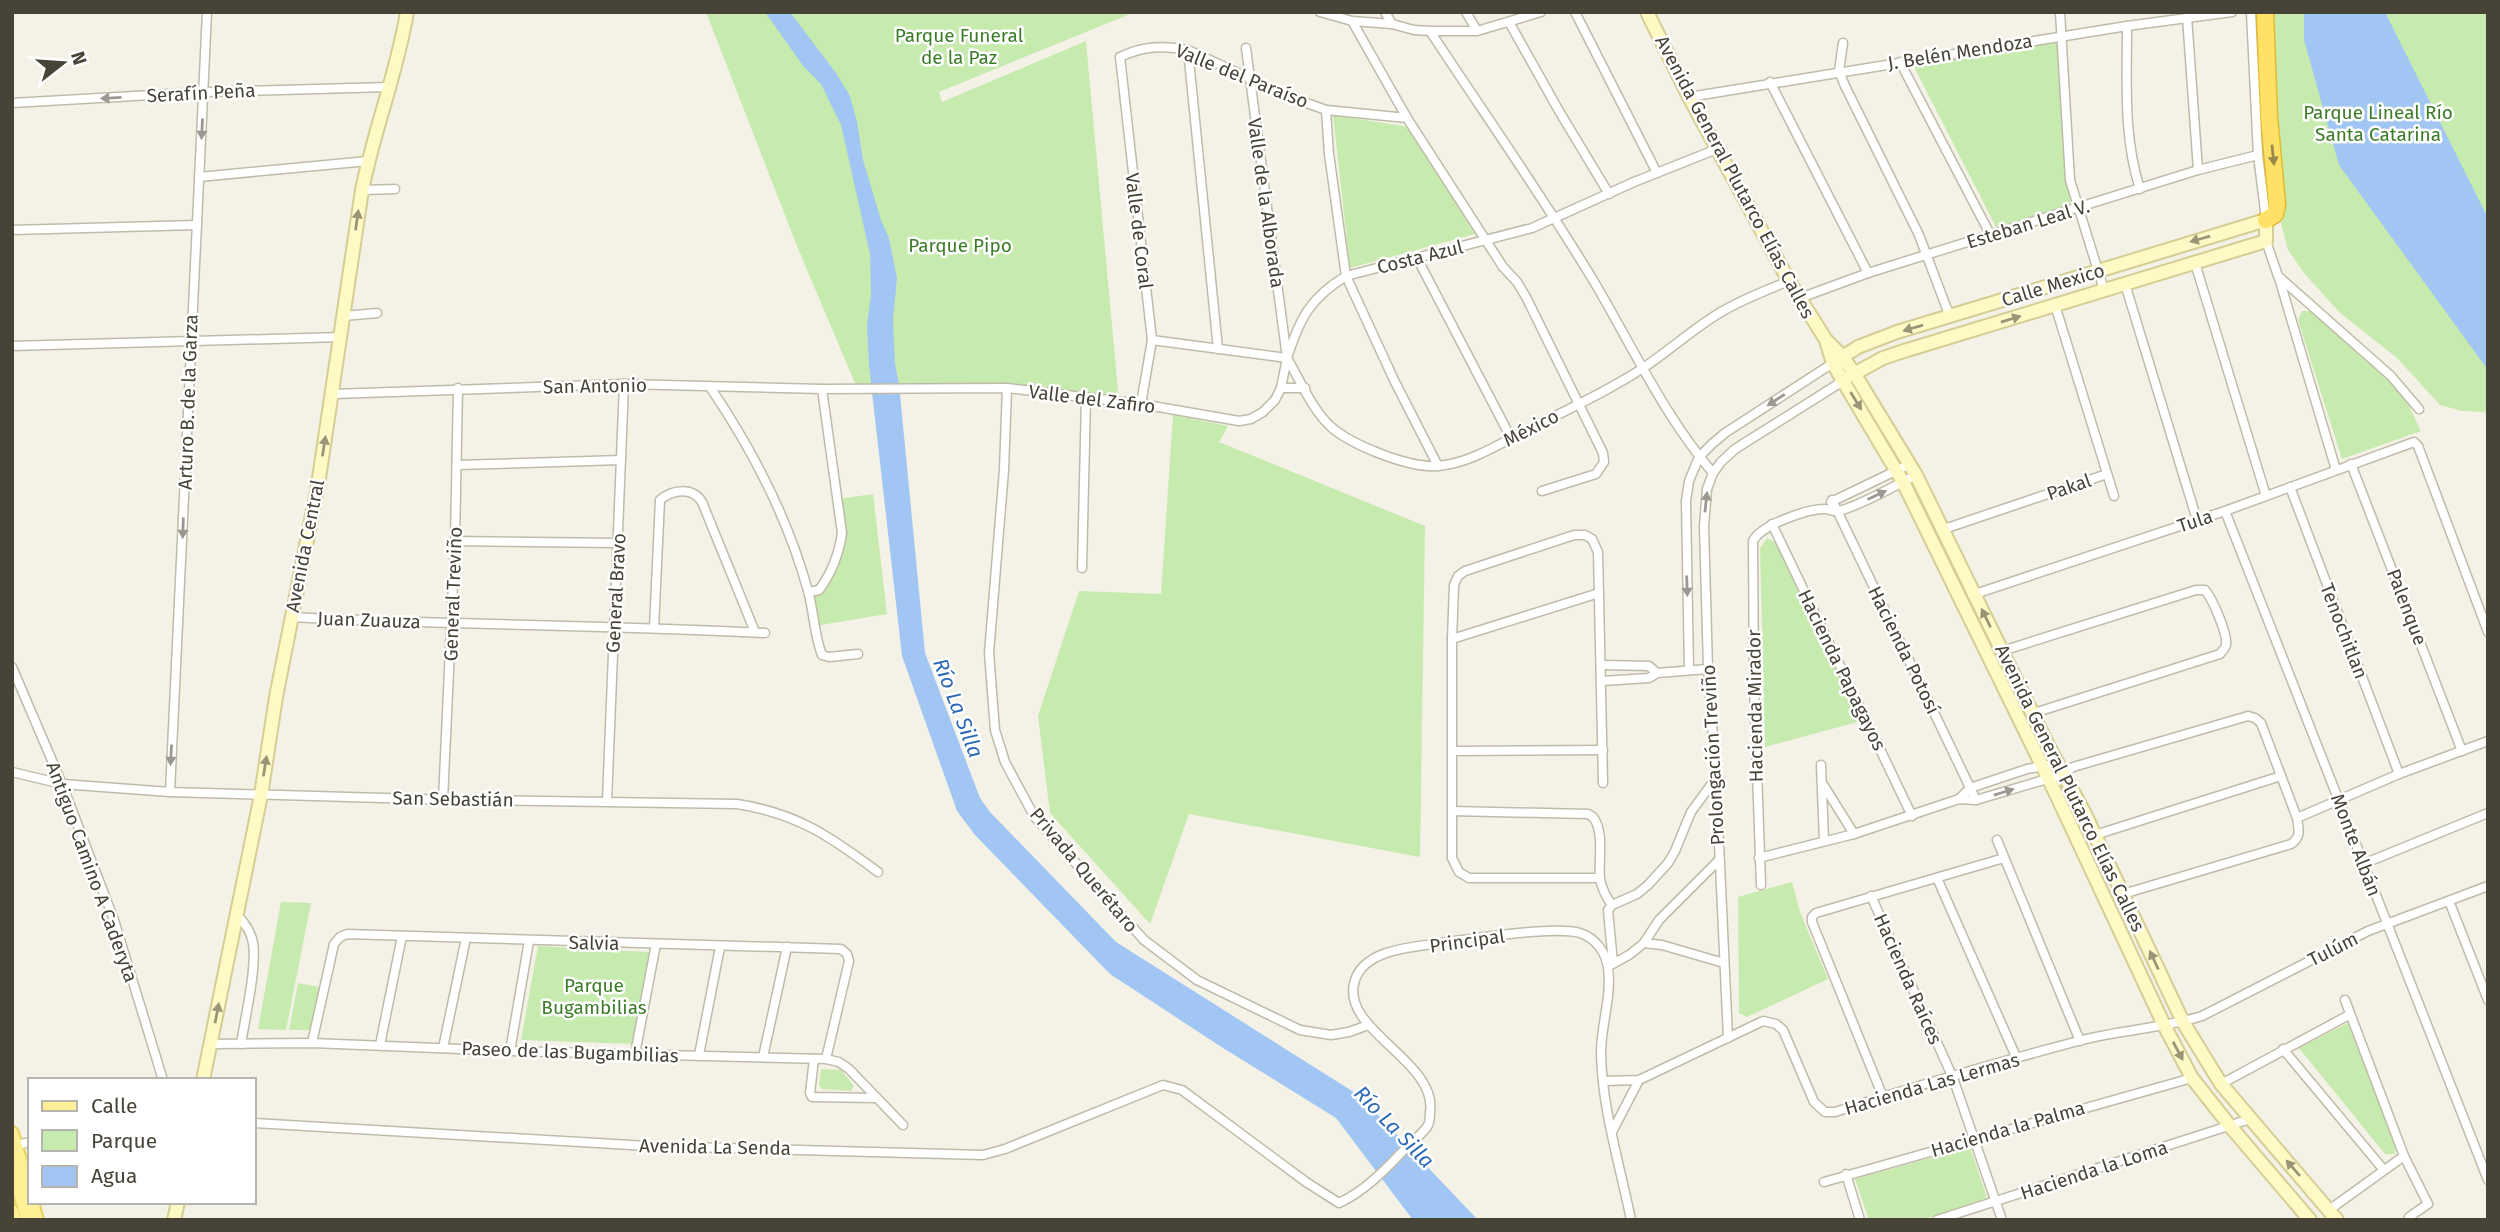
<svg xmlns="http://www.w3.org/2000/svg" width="2500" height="1232" viewBox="0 0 2500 1232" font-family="'Fira Sans',sans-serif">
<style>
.green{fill:#c7eaae}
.water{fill:#a1c6f3}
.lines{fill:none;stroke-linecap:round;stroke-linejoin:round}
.street-casing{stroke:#c0bba9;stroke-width:11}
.secondary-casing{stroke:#d6cd95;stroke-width:16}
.primary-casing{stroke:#e8d161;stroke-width:16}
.highway-casing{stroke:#e3ba33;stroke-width:19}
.street{stroke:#fff;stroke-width:8}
.secondary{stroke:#fff9c6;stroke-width:12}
.primary{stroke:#ffef95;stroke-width:12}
.highway{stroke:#ffe167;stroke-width:16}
.oneway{fill:#9a9890}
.oneway2{fill:#9a8a4c}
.oneway3{fill:#9a9577}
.labels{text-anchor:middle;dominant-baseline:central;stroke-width:5;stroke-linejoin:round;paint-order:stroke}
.park-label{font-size:19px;fill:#3b7c27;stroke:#fff}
.street-label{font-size:19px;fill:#474336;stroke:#fff}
.water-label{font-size:21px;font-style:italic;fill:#2b69b7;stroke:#fff}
</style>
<rect width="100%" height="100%" fill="#f4f2e7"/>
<g class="green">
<path d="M706,12H1135L939,92L942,102L1086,41L1119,402L993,388H857L797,246Z"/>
<path d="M2264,12H2488V414L2484,412L2462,411L2440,405L2397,358L2339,312L2304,273L2288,250L2277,208Z"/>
<path d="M2059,41L2065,168L2072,204L1996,227L1913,65Z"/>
<path d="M1333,115L1409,127L1475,234L1350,268Z"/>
<path d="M2302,311H2314L2403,394L2421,431L2342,459L2298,320Z"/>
<path d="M1173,415L1228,426L1219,442L1425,526L1420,857L1189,814L1150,924L1050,813L1038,716L1079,591L1161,594Z"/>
<path d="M873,494L887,614L815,626L809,592L819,590L840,547L839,499Z"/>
<path d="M1767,538L1776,543L1861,721L1765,747L1760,548Z"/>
<path d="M1792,882L1800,912L1828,979L1747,1017L1739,1013L1738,897Z"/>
<path d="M281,902L311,903L286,1030L258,1029Z"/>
<path d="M538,946L649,952L635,1044L521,1040Z"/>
<path d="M298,983L319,987L311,1030H289Z"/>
<path d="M2348,1023L2396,1145L2395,1154H2385L2299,1048Z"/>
<path d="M821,1069L841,1070L854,1086L851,1091L822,1089L819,1085Z"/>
<path d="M1970,1147L1987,1198L1921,1220H1869L1855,1179Z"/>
</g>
<g class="water">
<path d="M765,12H790L836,73L850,96L857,122L863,160L881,220L889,238L897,278L893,320L895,364L899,384L925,653L980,798L990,812L1116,942L1360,1096L1478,1220H1413L1336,1118L1223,1048L1110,974L975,835L957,811L902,656L869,366L867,326L871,293L870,254L841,125L821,84L804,67Z"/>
<path d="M2304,12H2385L2488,218V370L2339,165L2304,40Z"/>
</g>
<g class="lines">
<g class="street-casing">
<g id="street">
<path d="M1320,12L1352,21L1392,24L1414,30L1430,31H1477L1541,12"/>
<path d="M1385,12L1392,24"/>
<path d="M1466,12L1477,31"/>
<path d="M1575,12L1657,173"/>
<path d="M2060,12L2070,180L2104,290"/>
<path d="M2251,12L2258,155L2266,219"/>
<path d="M2187,17L2198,170"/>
<path d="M1352,21L1407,118L1503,267L1517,282L1526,297L1603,453L1604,462L1596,474L1542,491"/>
<path d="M1509,22L1559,111L1609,194"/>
<path d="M2127,26C2127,80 2123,137 2140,189"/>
<path d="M1430,31C1485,115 1544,198 1596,285C1633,348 1665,417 1713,473"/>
<path d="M1843,43L1839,71L1845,86L1919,235L1950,317"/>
<path d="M1188,50L1218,349"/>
<path d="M1900,62L1991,236"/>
<path d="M1770,82L1868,273"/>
<path d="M1689,97L2127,26L2232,12"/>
<path d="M12,103L204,92L389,87"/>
<path d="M1326,110L1329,154L1346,276L1394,380L1438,466"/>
<path d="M199,177L368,161"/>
<path d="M362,190L395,189"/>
<path d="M12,230L197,225"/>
<path d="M2266,241L2278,276L2391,376L2419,409"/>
<path d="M1417,258L1511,438"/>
<path d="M2195,263L2266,496"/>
<path d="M2279,278L2336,470"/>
<path d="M2125,284L2197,520"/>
<path d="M1800,298L1868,273L2198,170L2258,155"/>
<path d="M2055,305L2114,496"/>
<path d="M344,316L377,313"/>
<path d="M1152,340L1287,358C1300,318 1310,298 1346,276L1532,228L1634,182L1717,149"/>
<path d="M12,346L341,337"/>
<path d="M1287,358C1300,380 1311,407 1329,425C1350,445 1409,468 1437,466C1467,464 1496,446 1521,433C1562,412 1605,393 1643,368C1670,350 1694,328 1721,312C1743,299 1766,290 1789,281"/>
<path d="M710,387C752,449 788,518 808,591C814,612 814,635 822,655L829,657L858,654"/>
<path d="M1007,388L1004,470L989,653L995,730L1005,762L1034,816L1144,940L1197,980L1300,1030L1331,1035L1349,1032L1368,1025"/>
<path d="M1281,388H1305"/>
<path d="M333,394L624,384L822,389L1007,388L1141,404L1239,421L1251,419L1263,412L1275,400L1281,388L1287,358L1246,48"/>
<path d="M1141,404L1152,340L1120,57C1143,46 1163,45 1188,50L1290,97L1326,110L1407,118"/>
<path d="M2351,464L2462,751"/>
<path d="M457,465L621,460"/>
<path d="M2290,487L2399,774"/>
<path d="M1832,500L1976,800"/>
<path d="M1831,502L1910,464"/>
<path d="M2225,511L2488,1180"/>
<path d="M1772,524L1912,816"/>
<path d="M1944,529L2107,474"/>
<path d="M455,541L618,543"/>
<path d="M1082,568L1086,398"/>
<path d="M809,592L819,590C831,574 839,553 842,533L822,389"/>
<path d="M1972,595L2225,511L2414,442L2418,446L2488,632"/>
<path d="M291,617C449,625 607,625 765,633"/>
<path d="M654,628L660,500C673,489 693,487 702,502L755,632"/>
<path d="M1452,639L1599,593"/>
<path d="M2002,651L2196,590H2205C2212,598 2228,634 2226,645C2225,649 2223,650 2220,654L2034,713"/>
<path d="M1601,665L1649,666L1657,673"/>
<path d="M12,667L62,784L114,920L163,1080"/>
<path d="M1689,670L1686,501L1689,481L1699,457L1712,444L1725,433L1833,363"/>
<path d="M1602,681L1649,678L1657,673L1708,669"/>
<path d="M1452,751L1603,750"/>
<path d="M1821,765L1824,841"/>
<path d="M12,772L62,784L170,792L418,799L737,804C797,813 831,837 878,872"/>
<path d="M1824,786L1854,834"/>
<path d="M170,792L207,12"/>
<path d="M1959,799L1970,788L2027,769L2060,763"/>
<path d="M443,800L455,541L458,388"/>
<path d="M607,801L624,384"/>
<path d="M1452,811L1588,814L1593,817C1605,833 1598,859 1600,879C1602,889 1606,897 1612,905"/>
<path d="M2297,818L2399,774L2488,741"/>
<path d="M2095,835L2281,776"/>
<path d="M1997,840L2080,1041"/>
<path d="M1759,858L1854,834L1959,799L1976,800L2064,774L2073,767L2248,716L2255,718L2261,723L2297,818C2299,830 2301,837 2291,844L2123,894"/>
<path d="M2363,864L2488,813"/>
<path d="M1600,878H1469L1459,872L1452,858V639L1454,585L1458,576L1465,571L1574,535H1585L1592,539L1598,552L1603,783"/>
<path d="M1937,878L2017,1059"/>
<path d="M1761,885L1754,686L1753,541C1761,525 1809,508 1826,509C1829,509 1833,512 1837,511C1851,510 1901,483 1916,475"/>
<path d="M1871,896L1953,1078L2002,1220"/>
<path d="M2449,901L2488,1000"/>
<path d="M237,915C245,923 251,931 253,943C257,967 245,1018 241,1044"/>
<path d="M1644,943L1662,945L1724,963"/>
<path d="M1613,963L1608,910L1612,905L1637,894L1648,885L1668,863L1675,851L1691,812L1716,778"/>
<path d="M1609,966L1629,955L1644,943L1659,920L1719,860"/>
<path d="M2345,1000L2404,1156L2428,1204L2409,1217"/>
<path d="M1728,1038L1716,778L1708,669L1704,526L1707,489L1713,473L1721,462L1735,449L1843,381"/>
<path d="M312,1043L334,944L340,937L347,934L841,949L847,954L849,961L826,1059"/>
<path d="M211,1044L312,1043L510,1051L826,1059L839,1062L849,1069L903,1125"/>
<path d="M380,1045L402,936"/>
<path d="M443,1048L466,938"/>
<path d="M2283,1049L2383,1169"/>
<path d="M510,1051L529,941"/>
<path d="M635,1054L656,944"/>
<path d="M699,1055L720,947"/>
<path d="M763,1057L787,947"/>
<path d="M814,1059L810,1093L812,1097L877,1098"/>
<path d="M1604,1081L1639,1080L1763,1021L1776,1024L1783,1030L1814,1102L1825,1112H1835C1916,1086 1999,1062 2082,1040C2122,1030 2163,1028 2202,1016L2368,931L2488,886"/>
<path d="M2221,1084L2349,1015"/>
<path d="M1883,1097L1812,922V917L1816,913L2004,858"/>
<path d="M254,1123L648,1146L983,1155L1005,1149L1163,1085L1182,1090L1306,1182L1339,1203C1363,1192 1383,1172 1401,1153C1409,1145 1420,1136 1427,1127C1430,1123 1430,1117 1430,1112C1438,1061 1338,1029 1355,980C1366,947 1419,947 1448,942C1478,938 1553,926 1580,933C1596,938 1606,953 1608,968C1612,996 1601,1025 1601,1053C1602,1109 1620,1165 1631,1220"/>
<path d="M1612,1132L1639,1080"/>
<path d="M12,1146L30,1142"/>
<path d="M1846,1174L1860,1220"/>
<path d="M1824,1182L2192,1078"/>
<path d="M2329,1210L2404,1156"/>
<path d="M1937,1220L2250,1119"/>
</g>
</g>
<g class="secondary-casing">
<g id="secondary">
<path d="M1647,12L1689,97L1789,281L1826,340L1842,356L1854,373L1916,475L2048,745L2085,814L2183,1022L2221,1084L2337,1220"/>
<path d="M1827,344L1833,363L1843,381L1903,482L2055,792L2164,1025L2192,1078L2230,1126L2310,1220"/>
<path d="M1836,361L1858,347L1897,332L2266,220V241L1904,351L1883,358L1850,376"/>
<path d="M203,1080L261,795L276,697L318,485L362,190C374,130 397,73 407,12"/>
<path d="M174,1220L178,1202"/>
</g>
</g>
<g class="primary-casing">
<g id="primary">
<path d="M12,1133L30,1193"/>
<path d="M12,1168L28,1220"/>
<path d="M32,1202L37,1220"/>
<path d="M12,1211L15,1220"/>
</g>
</g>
<g class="highway-casing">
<path id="highway" d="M2265,12L2269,117L2277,204L2275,214L2266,220"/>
</g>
<use href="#street" class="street"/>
<use href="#secondary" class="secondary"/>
<use href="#primary" class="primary"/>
<use href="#highway" class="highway"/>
</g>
<defs><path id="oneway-solid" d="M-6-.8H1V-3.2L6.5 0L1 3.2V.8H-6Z" transform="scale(1.75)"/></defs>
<g class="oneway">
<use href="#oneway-solid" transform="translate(111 98) rotate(177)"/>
<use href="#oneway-solid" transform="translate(202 129) rotate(93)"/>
<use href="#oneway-solid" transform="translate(1776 400) rotate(147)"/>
<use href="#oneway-solid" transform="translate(1877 495) rotate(-25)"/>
<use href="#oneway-solid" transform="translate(1706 502) rotate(-84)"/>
<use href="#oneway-solid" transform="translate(183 528) rotate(92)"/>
<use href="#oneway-solid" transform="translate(1687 586) rotate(88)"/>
<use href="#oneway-solid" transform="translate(171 755) rotate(93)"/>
<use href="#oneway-solid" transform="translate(2004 792) rotate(-17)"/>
</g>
<use class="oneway2" href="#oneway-solid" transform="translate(2273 155) rotate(84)"/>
<g class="oneway3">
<use href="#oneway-solid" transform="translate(357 220) rotate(-82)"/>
<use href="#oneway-solid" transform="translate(2200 239) rotate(164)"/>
<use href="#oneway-solid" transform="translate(2011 319) rotate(-17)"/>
<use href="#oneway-solid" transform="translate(1913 328) rotate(164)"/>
<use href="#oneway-solid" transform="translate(1856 401) rotate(58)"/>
<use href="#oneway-solid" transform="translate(324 446) rotate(-81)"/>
<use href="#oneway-solid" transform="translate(1986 618) rotate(-116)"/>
<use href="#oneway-solid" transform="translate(265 766) rotate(-81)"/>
<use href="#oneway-solid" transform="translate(2154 960) rotate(-115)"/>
<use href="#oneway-solid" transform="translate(217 1013) rotate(-79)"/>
<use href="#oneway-solid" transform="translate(2178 1051) rotate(62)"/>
<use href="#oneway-solid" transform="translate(2293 1168) rotate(-131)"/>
</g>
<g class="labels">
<g class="park-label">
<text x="959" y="35">Parque Funeral<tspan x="959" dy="22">de la Paz</tspan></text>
<text x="2378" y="112">Parque Lineal Río<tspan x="2378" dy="22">Santa Catarina</tspan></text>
<text x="960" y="245">Parque Pipo</text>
<text x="594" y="985">Parque<tspan x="594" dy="22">Bugambilias</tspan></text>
</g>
<g class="street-label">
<text transform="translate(1960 52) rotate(-9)">J. Belén Mendoza</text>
<text transform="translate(1242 76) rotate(22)">Valle del Paraíso</text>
<text transform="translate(201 93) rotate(-3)">Serafín Peña</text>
<text transform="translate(1735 177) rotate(62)">Avenida General Plutarco Elías Calles</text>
<text transform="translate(1266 203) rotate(82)">Valle de la Alborada</text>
<text transform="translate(2028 224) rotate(-17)">Esteban Leal V.</text>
<text transform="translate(1139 231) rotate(83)">Valle de Coral</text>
<text transform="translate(1420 257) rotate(-14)">Costa Azul</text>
<text transform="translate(2053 285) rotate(-17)">Calle Mexico</text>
<text transform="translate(595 386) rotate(-1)">San Antonio</text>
<text transform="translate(1092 399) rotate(7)">Valle del Zafiro</text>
<text transform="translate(188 402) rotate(-88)">Arturo B. de la Garza</text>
<text transform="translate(1531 428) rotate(-27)">México</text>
<text transform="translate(2069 487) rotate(-19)">Pakal</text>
<text transform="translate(2195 521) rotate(-18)">Tula</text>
<text transform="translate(305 546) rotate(-79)">Avenida Central</text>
<text transform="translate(616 593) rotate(-87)">General Bravo</text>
<text transform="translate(453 594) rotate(-88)">General Treviño</text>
<text transform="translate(2407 607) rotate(69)">Palenque</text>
<text transform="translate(369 620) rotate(2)">Juan Zuauza</text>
<text transform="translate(2344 631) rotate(69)">Tenochitlan</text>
<text transform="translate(1904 650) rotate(64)">Hacienda Potosí</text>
<text transform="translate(1842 670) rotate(64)">Hacienda Papagayos</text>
<text transform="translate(1755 706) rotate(-91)">Hacienda Mirador</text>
<text transform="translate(1713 755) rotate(-93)">Prolongación Treviño</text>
<text transform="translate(2070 788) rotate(64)">Avenida General Plutarco Elías Calles</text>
<text transform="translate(453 799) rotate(1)">San Sebastián</text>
<text transform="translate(2356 845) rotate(69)">Monte Albán</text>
<text transform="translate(1084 870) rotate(50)">Privada Querétaro</text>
<text transform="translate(92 872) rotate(70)">Antiguo Camino A Caderyta</text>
<text transform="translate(1467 941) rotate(-8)">Principal</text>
<text transform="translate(594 943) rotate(1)">Salvia</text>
<text transform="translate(2333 949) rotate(-27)">Tulúm</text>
<text transform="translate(1908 979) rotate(66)">Hacienda Raíces</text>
<text transform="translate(570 1052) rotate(2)">Paseo de las Bugambilias</text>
<text transform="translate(1932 1084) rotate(-16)">Hacienda Las Lermas</text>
<text transform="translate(2008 1129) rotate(-16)">Hacienda la Palma</text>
<text transform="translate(715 1147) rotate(1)">Avenida La Senda</text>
<text transform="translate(2094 1170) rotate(-18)">Hacienda la Loma</text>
</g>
<g class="water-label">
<text transform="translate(958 708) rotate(69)">Río La Silla</text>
<text transform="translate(1394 1127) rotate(46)">Río La Silla</text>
</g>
</g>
<rect width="2500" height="1232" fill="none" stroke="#474336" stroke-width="28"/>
<rect x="28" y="1078" width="228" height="126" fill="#ffffff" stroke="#b5b4af" stroke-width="2"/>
<rect x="42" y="1101" width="35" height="10" fill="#ffef95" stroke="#b5b4af" stroke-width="2"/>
<text x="91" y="1113" font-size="21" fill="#474336">Calle</text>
<rect x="42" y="1130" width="35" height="21" fill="#c7eaae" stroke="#b5b4af" stroke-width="2"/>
<text x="91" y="1148" font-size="21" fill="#474336">Parque</text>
<rect x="42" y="1166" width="35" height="21" fill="#a1c6f3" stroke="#b5b4af" stroke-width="2"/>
<text x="91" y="1183" font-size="21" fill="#474336">Agua</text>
<g transform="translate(63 63) rotate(73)" stroke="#ffffff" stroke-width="5" paint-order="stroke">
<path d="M0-5L12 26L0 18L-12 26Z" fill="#474336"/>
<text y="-10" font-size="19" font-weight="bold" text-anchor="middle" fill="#474336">N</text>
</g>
</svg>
